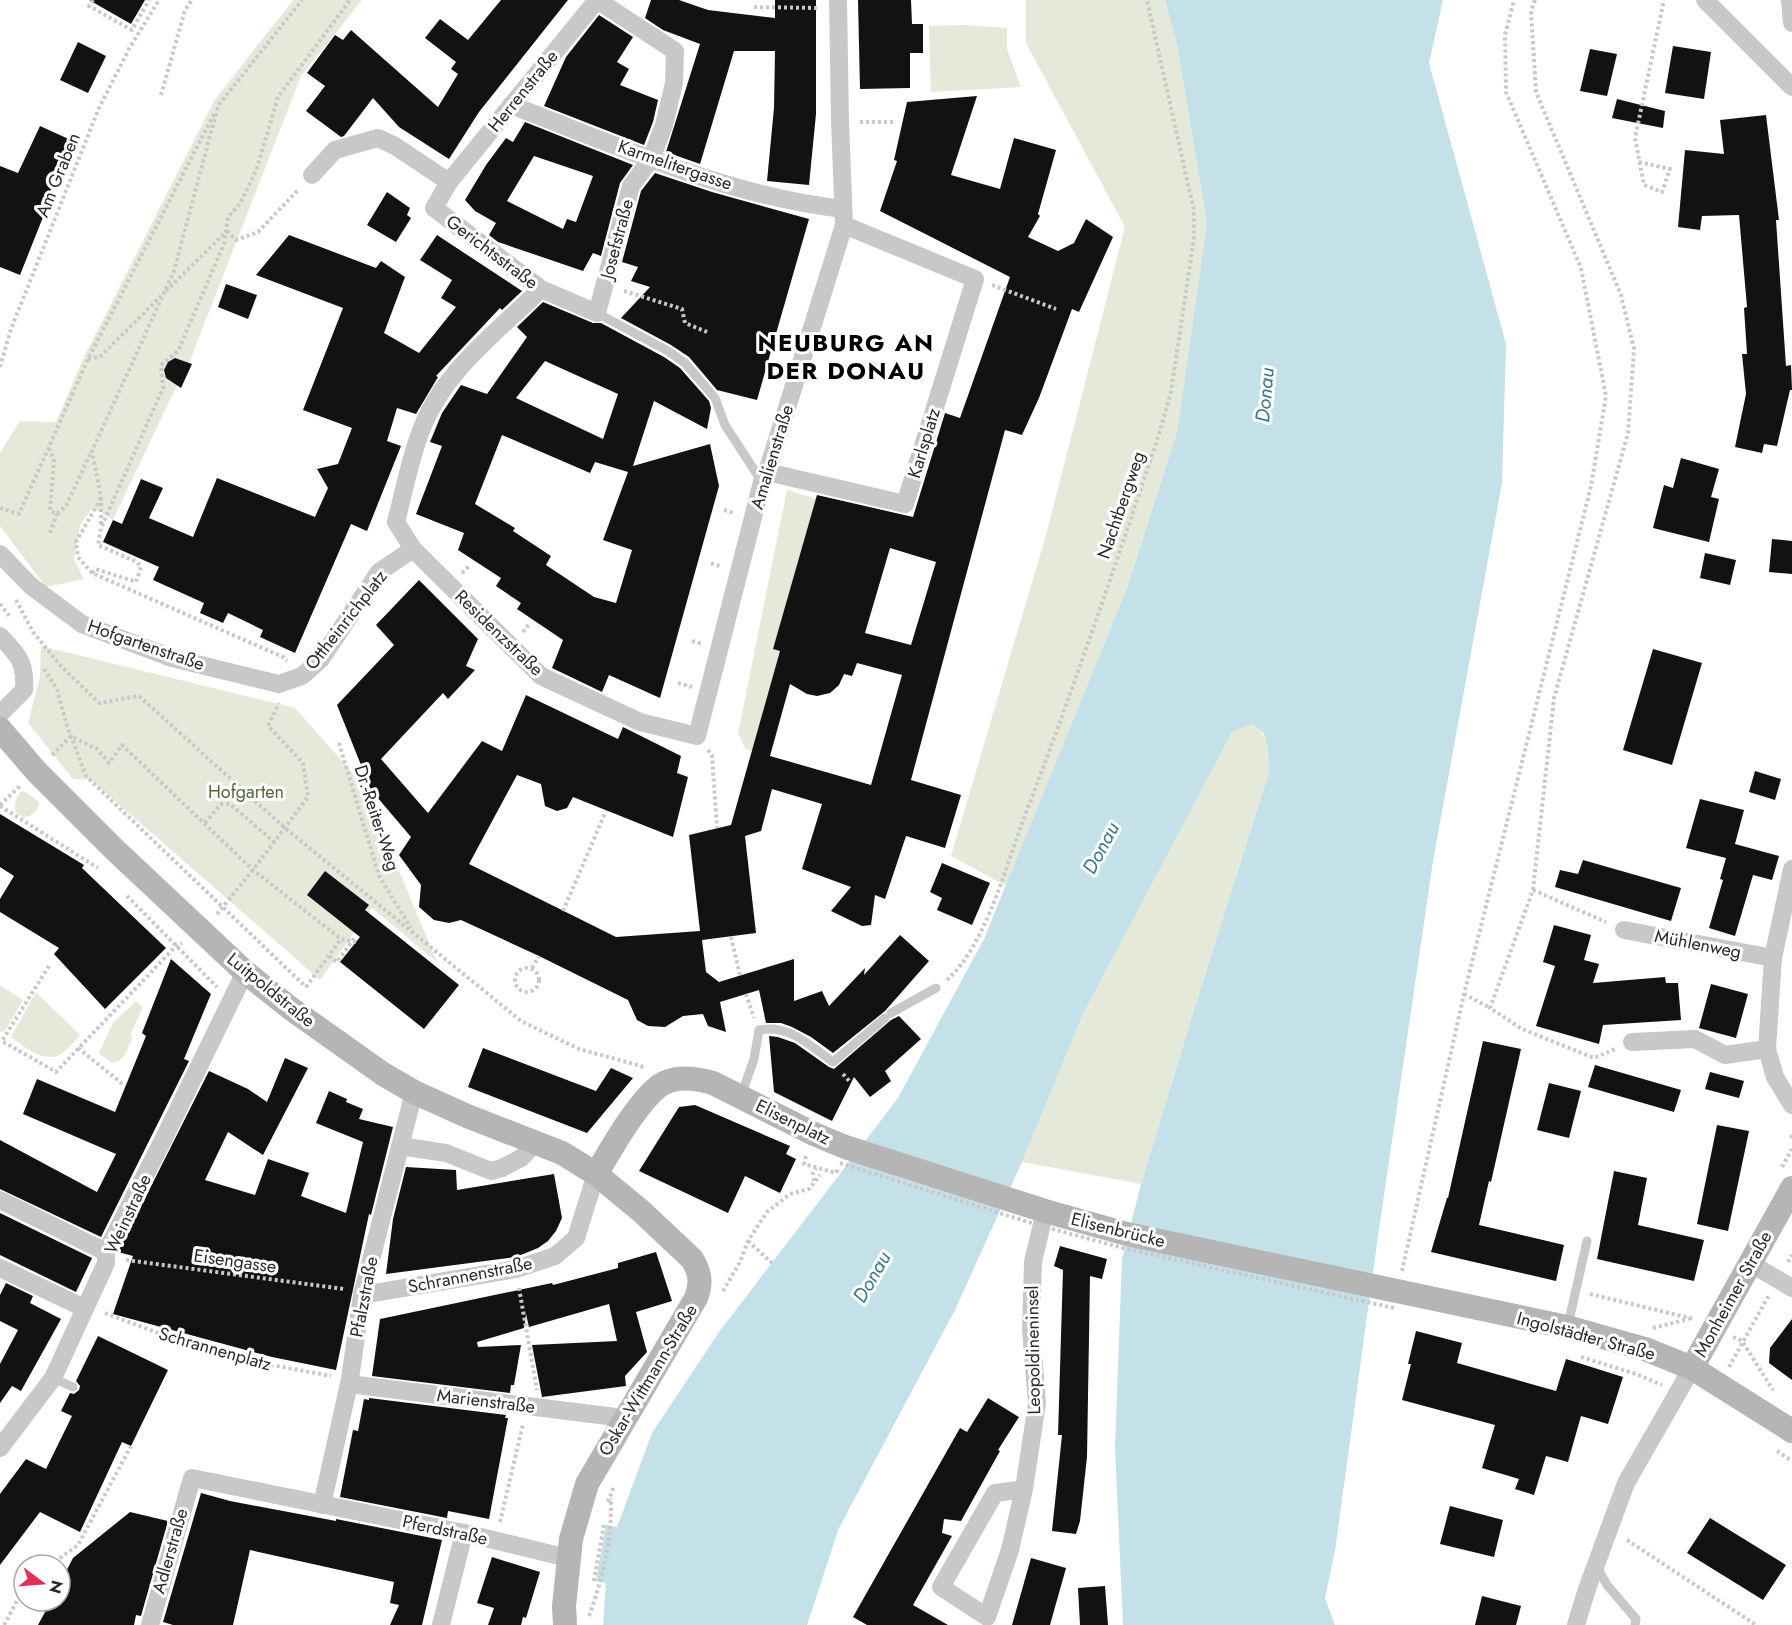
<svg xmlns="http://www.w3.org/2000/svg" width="1792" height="1625" viewBox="0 0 1792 1625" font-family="Jost,sans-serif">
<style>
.green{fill:#e4e9d9}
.water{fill:#c4e0e9}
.building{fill:#121212;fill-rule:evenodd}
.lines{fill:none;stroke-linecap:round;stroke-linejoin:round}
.path{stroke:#c8c8c8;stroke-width:4;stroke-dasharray:3 3;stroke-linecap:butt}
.lane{stroke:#c8c8c8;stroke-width:9}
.street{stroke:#c8c8c8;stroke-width:18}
.secondary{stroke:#b5b5b5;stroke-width:24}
.path-bridge{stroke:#c8c8c8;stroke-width:4;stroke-dasharray:3 3;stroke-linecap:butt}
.labels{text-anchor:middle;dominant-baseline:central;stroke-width:6;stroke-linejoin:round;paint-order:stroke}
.street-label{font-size:18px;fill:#2b2b2b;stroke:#fff}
.park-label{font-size:18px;fill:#55663a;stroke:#fff}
.water-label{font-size:20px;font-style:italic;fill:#3c778b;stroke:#fff}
.district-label{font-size:24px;font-weight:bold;letter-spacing:1.5px;fill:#000;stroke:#fff}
</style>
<rect width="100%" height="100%" fill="#fff"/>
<g class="green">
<path d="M293,0H362L301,76L189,363L175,358L168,362L164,370L166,378L177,385L113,520L93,507L80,525L74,559L84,579L46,587L0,526V453L20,421L56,422L84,357L214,101Z"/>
<path d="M1026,0H1165L1177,45L1207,223L1177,432L1127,588L1006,886L951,856L1046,535L1125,227L1026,43Z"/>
<path d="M962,25L1007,28V49L1021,87L931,92L929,26Z"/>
<path d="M787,490L817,499L773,649L780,651L752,751L745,748L738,733Z"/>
<path d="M41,646L295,708L352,772L400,873L437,962L372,908L320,980L91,780L73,779L28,723L40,677Z"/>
<path d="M1253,724C1271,739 1268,750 1269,772L1194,1010L1141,1184L1022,1162L1083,1014L1219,755L1232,732Z"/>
<path d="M24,791L39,802C38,812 32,815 24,818L16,813C13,805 16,799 20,792Z"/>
<path d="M0,985L23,1000L5,1031L0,1032Z"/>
<path d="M36,992L80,1035C73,1042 67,1051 59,1055C43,1063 22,1045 11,1037Z"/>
<path d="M136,1001L143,1007L131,1033L132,1039L125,1055L118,1061L111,1063L99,1053L113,1023Z"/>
</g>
<path class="water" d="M1165,0H1443L1429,63L1506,344L1502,483L1433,861L1376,1250L1335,1551L1325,1598L1335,1625H1123L1115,1448L1122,1259L1141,1184L1194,1010L1269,772L1268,748L1264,734L1253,724L1232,732L1083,1014L1022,1162L955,1310L839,1528L807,1625H603L606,1583L596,1581L606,1525L617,1527L652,1433L719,1332L898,1098L984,939L1127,588L1177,432L1207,223L1177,45Z"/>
<g class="building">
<path d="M89,0H145L131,24Z"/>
<path d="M501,0H568L479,112L449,159L399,127L373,98L344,136L341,137L306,111L325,86L307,73L335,35L343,40L351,30L438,107L458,74L451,69L456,62L425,38L440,19L468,40Z"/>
<path d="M651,0H679L708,10L775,18V0H816V114L809,185L767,181L774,108L775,51H734L700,164L666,152L700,44L663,30L645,18Z"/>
<path d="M858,0H911L912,24H923V53H910V88L860,89Z"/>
<path d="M599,15L633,37L617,62L629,69L620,85L658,100L653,122L644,145L544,106L566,57Z"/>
<path d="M78,42L106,56L88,93L60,80Z"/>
<path d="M1673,46L1711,52L1704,99L1665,93Z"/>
<path d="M1590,49L1617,54L1607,96L1580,91Z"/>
<path d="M977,96L951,175L1000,189L1014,138L1056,150L1038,214L1040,216L1028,237L1058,251L1074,243L1086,219L1113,237L1079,312L1072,309L1039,398L1022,435L1005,430L911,780L961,795L945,848L906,836L885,899L875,895L871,925L862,926L831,911L851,887L802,869L822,804L772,789L761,831L745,836L756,933L702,940L706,972L719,982L794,959V1001L822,991L829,1006L865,968L864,975L900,935L929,961L885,1011L833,1053L811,1037L792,1027L781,1023H766L759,990L720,1002L726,1032L708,1026L703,1014L683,1016L665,1027L648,1026L637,1020L628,1000L539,956L461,920L449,923L434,920L419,907L421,885L399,855L411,837L371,790L337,705L394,645L376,625L419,580L478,639L466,666L475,670L448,699L443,693L381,759L428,813L482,741L502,751L526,695L618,739L623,727L681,756L677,773L688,777L673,837L573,797L567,808L557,811L545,806L541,784L517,775L469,864L616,937L700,931L689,835L731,825L780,651L773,649L817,495L913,517L945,413L960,418L1010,277L880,211L897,161L894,160L907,102ZM890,548L936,562L911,645L865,633ZM857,663L902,675L871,785L770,756L790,684L807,694L817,696L830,693L839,685L844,674L852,676Z"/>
<path d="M1617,99L1665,111L1663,128L1612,118Z"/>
<path d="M1766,115L1779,220H1776L1786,366L1791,365L1792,390H1790L1777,446L1764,444L1762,453L1735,447L1746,394L1742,354H1747L1744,308L1747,307L1739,215L1702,216L1700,230L1678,227L1685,150L1724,154L1720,120Z"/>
<path d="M525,122L633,165L620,183L601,256L593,253L583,271L498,242L489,235L496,223L475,211L465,200L486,165L506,138L513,142ZM534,156L593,176L576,222L567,219L563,229L507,201Z"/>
<path d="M40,126L73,141L48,196L51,197L20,275L0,267V166L18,173Z"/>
<path d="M655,173L712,192L809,219L757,400L717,390L689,357L671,345L621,318L650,287L631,281L638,267L622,262L641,191Z"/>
<path d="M387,192L410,208L407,215L411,218L396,242L367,225Z"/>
<path d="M289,235L376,268L381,261L405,277L384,333L419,353L456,307L441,298L452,280L420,260L437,235L522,291L502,310L500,308L436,376L438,377L416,414L397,408L387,441L401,446L367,531L351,524L295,653L260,637L263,630L228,613L223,623L200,613L204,603L153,580L159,567L103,542L113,520L122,524L141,479L163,488L149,518L193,537L217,478L315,517L328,488L317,469L338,464L352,428L303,410L343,308L256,275Z"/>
<path d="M226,284L257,295L248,319L218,307Z"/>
<path d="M543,302L593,323H601L664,357L680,368L709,401L711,408L707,429L654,401L633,466L710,444L719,486L660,698L609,675L602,692L552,668L563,640L517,609L521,603L496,586L501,578L458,550L464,533L416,514L442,446L430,442L442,413L461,385L487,394L527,337L517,327ZM545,361L618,394L603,439L516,398ZM502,435L590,473L595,462L628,472L603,540L632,550L616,603L594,597L546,565L551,556L513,531L515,528L475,504Z"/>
<path d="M175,358L192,364L181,388L166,378L164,370L168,362Z"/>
<path d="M1681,458L1719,469L1711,497L1719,499L1709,542L1653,528L1664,485L1673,488Z"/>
<path d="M1772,539L1792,541V574L1769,572Z"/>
<path d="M1705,553L1736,560L1730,585L1700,578Z"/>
<path d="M1653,649L1702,663L1672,765L1623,750Z"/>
<path d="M1755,771L1781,779L1775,800L1749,792Z"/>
<path d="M1700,799L1744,810L1735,844L1779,856L1772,880L1753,875L1735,936L1709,928L1723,880L1720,879L1726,858L1686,848Z"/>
<path d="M0,814L84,865L82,868L166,948L105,1009L54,954L59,948L0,912V899L14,876L0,867Z"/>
<path d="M1583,860L1681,888L1671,921L1555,887L1560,870L1578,874Z"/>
<path d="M942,863L990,883L972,925L937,910L942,898L930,892Z"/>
<path d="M325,871L369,905L365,910L459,985L424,1029L340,962L360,937L307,895Z"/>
<path d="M1554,925L1591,935L1584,960L1599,964L1593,983L1665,977L1666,983H1678L1681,1020L1603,1025L1599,1044L1536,1026L1555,966L1543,962Z"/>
<path d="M171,959L211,994L184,1059L189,1061L101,1237L0,1189V1140L97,1192L116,1154L23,1114L37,1079L115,1112L146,1036L142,1033Z"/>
<path d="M1711,984L1748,994L1736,1038L1699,1028Z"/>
<path d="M899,1016L921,1039L885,1071L891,1081L870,1097L854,1077L832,1121L774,1092L769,1036L778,1037L795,1043L829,1067L834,1069L891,1020Z"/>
<path d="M1483,1041L1521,1049L1491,1182L1489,1181L1479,1225L1564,1245L1556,1281L1431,1252L1447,1198H1448Z"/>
<path d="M483,1048L596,1091L611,1068L633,1078L587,1133L468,1087Z"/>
<path d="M285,1058L308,1068L263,1155L228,1132L205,1180L255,1195L268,1159L309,1173L301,1196L346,1213L363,1142L316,1123L329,1091L347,1099L346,1102L363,1109L359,1119L393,1127L371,1215L369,1214L336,1370L272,1357L113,1314L133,1256L118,1252L209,1071L248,1089L267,1102Z"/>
<path d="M1595,1065L1681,1090L1674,1112L1588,1087Z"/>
<path d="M1710,1072L1744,1081L1739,1098L1705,1089Z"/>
<path d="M1549,1083L1581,1091L1569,1138L1537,1130Z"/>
<path d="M695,1105L790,1146L786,1154L796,1159L780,1193L745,1176L728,1213L639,1171L679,1107Z"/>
<path d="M1717,1125L1749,1131L1728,1231L1697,1224Z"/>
<path d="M406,1167L456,1170L457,1190L554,1174L562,1218L556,1231L548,1241L538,1248L516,1257L386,1274L393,1219Z"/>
<path d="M1614,1171L1647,1178L1638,1225L1704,1240L1694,1281L1597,1259Z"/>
<path d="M0,1213L92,1258L76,1292L0,1255Z"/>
<path d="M1060,1246L1107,1259L1102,1279L1090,1276L1087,1457L1080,1521L1076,1534L1052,1531L1062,1435H1058L1063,1270L1054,1266Z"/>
<path d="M656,1252L672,1301L636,1312L647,1352L625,1376L626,1386L542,1397L532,1345L617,1341L609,1304L529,1327L526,1314L524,1328L477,1342L478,1347L521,1345L514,1385H511L510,1393L372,1376L380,1319L552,1283L553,1285L618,1268V1263Z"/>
<path d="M6,1283L33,1296L30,1303L61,1319L21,1391L12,1386L0,1403V1364L18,1330L0,1321V1295Z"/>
<path d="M1792,1319V1380L1769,1363L1770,1348Z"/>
<path d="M1416,1331L1462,1343L1457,1363L1556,1391L1566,1359L1623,1377L1608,1424L1581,1416L1568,1462L1546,1456L1534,1495L1515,1489L1519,1479L1482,1468L1495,1425L1402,1400L1411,1364H1408Z"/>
<path d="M98,1336L168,1370L131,1446L122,1442L80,1532L40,1512L0,1565V1494L26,1459L46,1469L72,1416L61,1411L70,1393L74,1394L79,1390L80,1386L76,1381Z"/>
<path d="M369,1398L506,1415L505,1418H508L489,1519L448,1511L447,1518L340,1497L353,1430L358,1431L364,1399L369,1400Z"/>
<path d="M988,1398L1019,1417L998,1450L1000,1451L961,1521L944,1519L942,1533L952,1536L913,1605L948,1625H867L853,1617L960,1428L967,1432Z"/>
<path d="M201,1493L230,1501L336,1521V1519L442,1540L422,1625H390L399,1605L390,1603L394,1582L250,1550L233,1625H173L163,1622Z"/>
<path d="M1450,1506L1503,1520L1494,1557L1440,1544Z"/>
<path d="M130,1512L168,1521L141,1616L136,1615L134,1625H38L51,1601H60V1583L73,1558Z"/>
<path d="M1710,1518L1786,1565L1763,1600L1687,1553Z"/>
<path d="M492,1557L540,1572L526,1618L523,1617L521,1625H488L494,1608L477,1603Z"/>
<path d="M1031,1558L1066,1568L1050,1625H1012Z"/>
<path d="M1105,1586L1108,1625H1080L1078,1588Z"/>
<path d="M1482,1596L1521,1606L1516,1625H1475Z"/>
</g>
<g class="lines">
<g class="path">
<path d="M93,0L89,6L132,30L149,0"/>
<path d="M1535,0L1531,11L1536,92L1621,295L1634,349L1628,433L1554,698L1533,890L1490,1008L1522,1029L1594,1058L1615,1049"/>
<path d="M754,7L819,8"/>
<path d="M161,95L185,10L192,0"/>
<path d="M860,122H895"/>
<path d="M1639,162L1670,169L1662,192L1644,185L1635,138L1664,0"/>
<path d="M227,231L236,240L258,232L299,189"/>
<path d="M992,285L1056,309"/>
<path d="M166,291L227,231"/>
<path d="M624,291L682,309L685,323L707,332"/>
<path d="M88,359L101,356L161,296"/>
<path d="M0,367L11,329L99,108L130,47L159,0"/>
<path d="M49,448L54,461L50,511L57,514L66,506L91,452"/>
<path d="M101,498L76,542L78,557L92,573L283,657L287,661"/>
<path d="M0,508L19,514L88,359L214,114"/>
<path d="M724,510L734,513"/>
<path d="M101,524V497L92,451L174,271L218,106L302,0"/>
<path d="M50,533L57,514"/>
<path d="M711,563L722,567"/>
<path d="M92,573L96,569L136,582L141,567L137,562L98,545L101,528L163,388L161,365L178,351L224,244L228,217L240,204L257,168L278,97L350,0"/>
<path d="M462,573L470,565"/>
<path d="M16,600L33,632L61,666L99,703L139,696L285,828L521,1021L579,1049L641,1066L644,1070"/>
<path d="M0,604L11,618"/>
<path d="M523,632L529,624"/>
<path d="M692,641L703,644"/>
<path d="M44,669L57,689L66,723L86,776L306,987"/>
<path d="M678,683L692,687"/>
<path d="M339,743L379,876L411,928"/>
<path d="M708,750L712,755L717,828"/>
<path d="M52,755L71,736L97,749L109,763L122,745L253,870L341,939L357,942"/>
<path d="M0,805L21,785"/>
<path d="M0,806L98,868"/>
<path d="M205,823L221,804H230L274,842"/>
<path d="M1533,890L1606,922"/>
<path d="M127,896L217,987"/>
<path d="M563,911L606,811"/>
<path d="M217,914L253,870L308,797L303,763L268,726L279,703"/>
<path d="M731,937L740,975"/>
<path d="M329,956L337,962L356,936"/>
<path d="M49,966L2,1041L56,1072L176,946L182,943"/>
<circle cx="527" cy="980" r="12"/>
<path d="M532,968L539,956"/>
<path d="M947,980C984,947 1004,873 1021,826C1071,696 1116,564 1160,431L1171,392L1187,285L1194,237V211L1147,0"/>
<path d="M306,987L341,939"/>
<path d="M746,994L754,1018"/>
<path d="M1464,994L1490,1008"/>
<path d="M78,1048L125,1086"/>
<path d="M843,1074L851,1083"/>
<path d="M1790,1136L1792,1137"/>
<path d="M806,1156L804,1164L836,1173L838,1169"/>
<path d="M1782,1167L1792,1149"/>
<path d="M814,1181L813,1173L816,1168"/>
<path d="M748,1241L772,1263"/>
<path d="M126,1260L344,1289"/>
<path d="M1788,1262L1792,1255"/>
<path d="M1402,1271L1464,994L1591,486L1606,396L1581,268L1506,92L1505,35L1514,0"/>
<path d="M519,1288L537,1390"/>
<path d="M723,1291L740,1262L748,1241L767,1212L790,1194L809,1189L820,1175"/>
<path d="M1590,1294L1694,1319"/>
<path d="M105,1313L166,1336L256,1362L331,1376"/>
<path d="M1653,1328L1689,1319"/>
<path d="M1733,1337L1742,1341L1773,1390"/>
<path d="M1581,1357L1636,1374L1662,1385"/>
<path d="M1729,1367L1769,1295"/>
<path d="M1777,1451L1792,1461"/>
<path d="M608,1502L614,1486"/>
<path d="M500,1522L523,1424"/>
<path d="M1627,1540L1756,1625"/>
<path d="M50,1565L78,1545L131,1446"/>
<path d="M594,1581L604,1525"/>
<path d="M589,1616C603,1578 612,1540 611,1498"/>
<path d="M4,1625L24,1588"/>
</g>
<g class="lane">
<path d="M597,313L668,351L685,363L715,398L725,425L762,482"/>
<path d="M891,1013L936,988"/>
<path d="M741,1096L754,1059L759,1030C789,1024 809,1045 833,1062L885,1018"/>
<path d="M1568,1325L1587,1241"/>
<path d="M53,1378L73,1387"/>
<path d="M1597,1567L1607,1585L1636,1619L1635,1625"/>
</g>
<g class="street">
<path d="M1705,0L1792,87"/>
<path d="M1790,0L1792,23"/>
<path d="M511,105C618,146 728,196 843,209"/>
<path d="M312,175L335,150L378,138L395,146L449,182L434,208L541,289L597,313L631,186L651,159L664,125L674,83L675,51L597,0"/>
<path d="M449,182L597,0"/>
<path d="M541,289C498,331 444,371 422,428C410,458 404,491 396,522L413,549L541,676L640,722L697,736L762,482L767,472L844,225L840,121L838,0"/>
<path d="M767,472L905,504L975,279L844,225"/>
<path d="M0,554L31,586L82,624L172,658L279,684L302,676L321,659L379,572L413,549"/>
<path d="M0,636C18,655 26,662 24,690L0,714"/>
<path d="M1792,869L1773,958L1767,1049L1775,1077L1792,1105"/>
<path d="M1624,930L1773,958"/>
<path d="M1632,1042L1695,1039L1725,1055L1767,1049"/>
<path d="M400,1146L446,1153L491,1171L502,1168L521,1158L536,1143"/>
<path d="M0,1200L106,1252"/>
<path d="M1750,1263L1792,1288"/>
<path d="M0,1268L84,1308"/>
<path d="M362,1295L516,1269L555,1256L576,1238L596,1174"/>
<path d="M349,1384L624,1418"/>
<path d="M0,1448L53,1378L106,1263V1252L163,1140L245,972"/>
<path d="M1024,1489L995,1493L941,1587L987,1617L1010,1550L1024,1489L1037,1403L1031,1329L1033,1262L1045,1211"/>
<path d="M322,1505L350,1379L362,1295L414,1092"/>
<path d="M150,1625L192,1478L464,1533L568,1558"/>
<path d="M441,1625L464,1533"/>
<path d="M1576,1625L1587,1589L1626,1483L1692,1368"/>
</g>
<g class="secondary">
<path d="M0,729L36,771L115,850L245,972L290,1008L383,1074L414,1092L467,1116L562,1153L596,1174L641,1211L692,1259C700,1272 702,1283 696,1298L587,1484L571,1539L564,1606L565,1625"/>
<path d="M596,1174C612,1148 636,1104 659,1086C674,1075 696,1078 713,1083L814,1134L845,1147L1045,1211L1127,1234L1567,1327L1645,1349L1692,1368L1792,1431"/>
<path d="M1692,1368L1792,1188"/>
</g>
<path class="path-bridge" d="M840,1163L1041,1226L1123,1248L1394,1308"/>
</g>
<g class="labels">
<g class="street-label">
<text transform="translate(523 91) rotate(-51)">Herrenstraße</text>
<text transform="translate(675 165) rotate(19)">Karmelitergasse</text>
<text transform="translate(58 175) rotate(-68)">Am Graben</text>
<text transform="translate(617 239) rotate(-75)">Josefstraße</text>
<text transform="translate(492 252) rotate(37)">Gerichtsstraße</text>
<text transform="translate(924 443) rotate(-73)">Karlsplatz</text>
<text transform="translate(772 457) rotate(-73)">Amalienstraße</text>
<text transform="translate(1121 505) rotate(-71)">Nachtbergweg</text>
<text transform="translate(346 620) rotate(-52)">Ottheinrichplatz</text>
<text transform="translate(499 633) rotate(44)">Residenzstraße</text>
<text transform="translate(146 645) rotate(19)">Hofgartenstraße</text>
<text transform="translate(377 818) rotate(72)">Dr.-Reiter-Weg</text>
<text transform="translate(1698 944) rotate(11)">Mühlenweg</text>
<text transform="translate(271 990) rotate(39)">Luitpoldstraße</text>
<text transform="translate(793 1122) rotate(26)">Elisenplatz</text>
<text transform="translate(128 1214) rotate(-65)">Weinstraße</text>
<text transform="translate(1118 1230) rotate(14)">Elisenbrücke</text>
<text transform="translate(235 1261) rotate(8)">Eisengasse</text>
<text transform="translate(470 1275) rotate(-11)">Schrannenstraße</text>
<text transform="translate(1733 1294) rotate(-61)">Monheimer Straße</text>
<text transform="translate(364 1297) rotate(-79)">Pfalzstraße</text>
<text transform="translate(1586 1336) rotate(15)">Ingolstädter Straße</text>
<text transform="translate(215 1349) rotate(16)">Schrannenplatz</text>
<text transform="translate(1033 1350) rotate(-91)">Leopoldineninsel</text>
<text transform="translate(648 1380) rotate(-59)">Oskar-Wittmann-Straße</text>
<text transform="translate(486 1401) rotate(7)">Marienstraße</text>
<text transform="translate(445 1530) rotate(12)">Pferdstraße</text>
<text transform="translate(170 1551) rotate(-74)">Adlerstraße</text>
</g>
<g class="park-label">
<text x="246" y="792">Hofgarten</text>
</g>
<g class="water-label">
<text transform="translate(1265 395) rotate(-85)">Donau</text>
<text transform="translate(1101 848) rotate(-62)">Donau</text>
<text transform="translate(872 1277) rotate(-60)">Donau</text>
</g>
<g class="district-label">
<text x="846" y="342">NEUBURG AN<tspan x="846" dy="28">DER DONAU</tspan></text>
</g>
</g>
<g transform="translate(42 1583) rotate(106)"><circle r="28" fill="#ffffff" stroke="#aaaaaa" stroke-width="1.5"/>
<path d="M0-4.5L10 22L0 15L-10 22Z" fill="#e12f55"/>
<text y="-9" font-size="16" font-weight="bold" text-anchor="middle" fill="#2b2b2b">N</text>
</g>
</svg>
